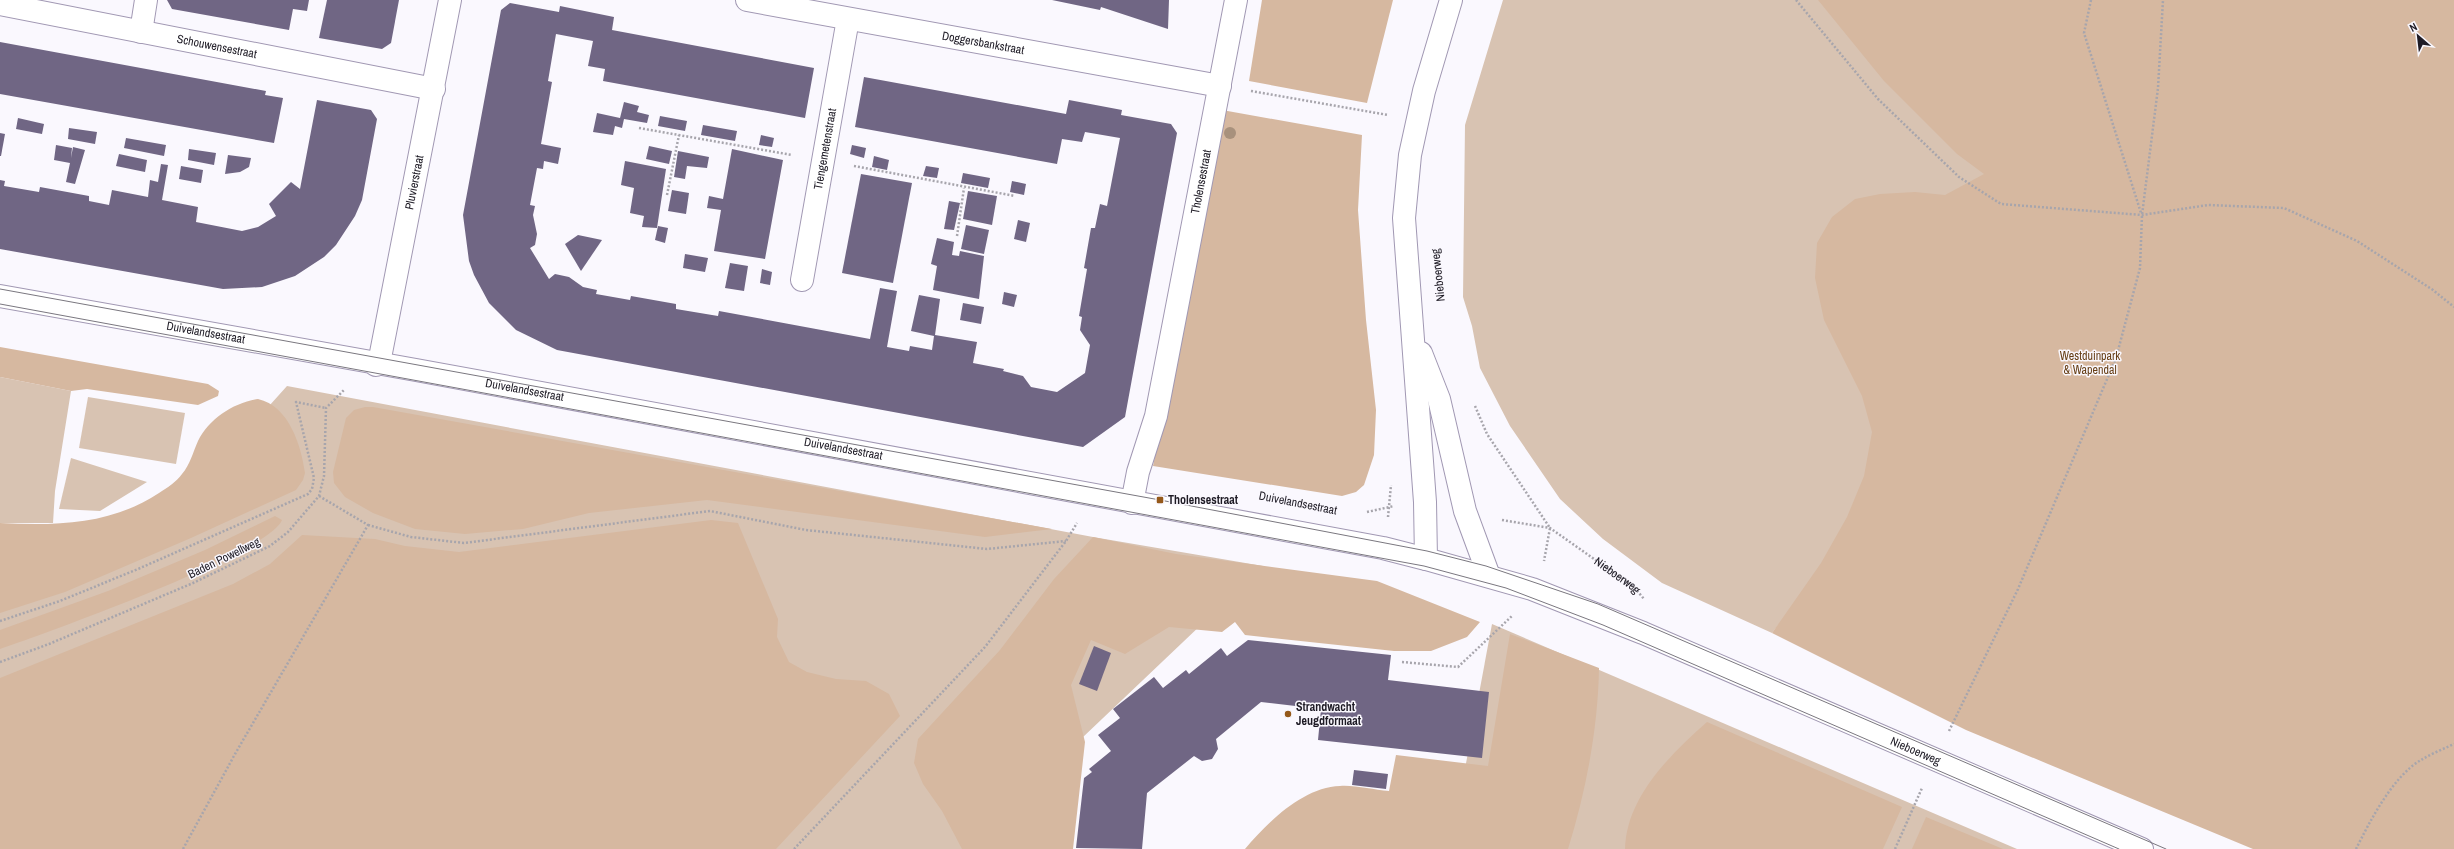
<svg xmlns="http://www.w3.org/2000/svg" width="2454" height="849" viewBox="0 0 2454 849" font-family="'Archivo Narrow',sans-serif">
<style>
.green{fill:#d8c3b2}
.forest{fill:#d6b8a0}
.building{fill:#706684}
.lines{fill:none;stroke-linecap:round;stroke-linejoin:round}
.minor-casing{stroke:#a198b3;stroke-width:24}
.tertiary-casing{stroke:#a198b3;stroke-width:24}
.path{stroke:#a7a5ac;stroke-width:2.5;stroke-dasharray:2 2;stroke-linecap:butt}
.minor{stroke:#fff;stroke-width:22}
.tertiary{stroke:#fff;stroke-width:22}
.tram{stroke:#7a777f;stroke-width:1}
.tree{fill:#a8917d}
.poi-dot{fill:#95591a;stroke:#faf8fe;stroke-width:1.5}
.labels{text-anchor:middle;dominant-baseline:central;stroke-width:3;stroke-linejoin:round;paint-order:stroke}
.street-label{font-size:12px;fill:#1e1b25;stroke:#faf8fe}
.park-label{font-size:12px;fill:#653d14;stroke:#faf8fe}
.poi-label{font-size:12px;font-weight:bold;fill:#1e1b25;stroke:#faf8fe;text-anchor:start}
</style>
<rect width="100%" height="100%" fill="#faf8fe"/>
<g class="green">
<path d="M1503,0H2454V849L1779,624L1772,633L1662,583L1603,539L1560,499L1510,426L1480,368L1472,326L1463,297L1465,125Z"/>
<path d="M0,377L71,391L55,491L53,523H0Z"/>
<path d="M287,386L1093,537L1263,566L1082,738L1071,849H0V530L67,544L130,516L252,425Z"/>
<path d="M88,397L185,413L176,464L79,448Z"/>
<path d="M71,458L147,482L100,511L59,509Z"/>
<path d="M1492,624L2017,849H1450Z"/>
</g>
<g class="forest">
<path d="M1262,0H1393L1367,103L1249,81Z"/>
<path d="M1818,0H2454V849H2253L1966,730L1772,633L1821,563L1847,517L1864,476L1872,432L1862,396L1824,320L1815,278L1817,243L1832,217L1855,199L1880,194L1915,192L1945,195L1984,174L1957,154L1884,81Z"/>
<path d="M1222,110L1362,135L1358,210L1366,320L1376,410L1374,455L1364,485L1356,492L1342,496L1153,466Z"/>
<path d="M0,347L208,384L219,391L218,396L198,405L87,389L71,391L0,377Z"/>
<path d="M258,399C289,406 301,445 305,473L303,480L296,490L191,538L65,592L0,613V523C55,526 111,525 159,493C167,488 176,482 182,474C190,465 193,452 198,441C209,419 233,403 258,399Z"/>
<path d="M365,407H373L1052,529L985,537L707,500L589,513L523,529L465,534L415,529L373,513L345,497L334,483L333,472L346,418L354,410Z"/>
<path d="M275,516L282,520C270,553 43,634 0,649V630L108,591L205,550Z"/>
<path d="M711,520L738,523L778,619L777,637L789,662L807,672L836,679L866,681L889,694L900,716L776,849H0V678L233,584L270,564L302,535L375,539L405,546L459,552Z"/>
<path d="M1093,537L1176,554L1377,581L1480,622L1467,637L1431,651H1394L1245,635L1235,622L1222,632L1169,627L1125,654L1091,640L1071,685L1085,742L1073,849H962L942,811L923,784L914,763L918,739L1000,650L1054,579Z"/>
<path d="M1510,634L1599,668C1598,729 1586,791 1568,849H1245C1267,823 1303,787 1340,786C1356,785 1373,790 1389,791L1396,755L1488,766Z"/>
<path d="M1707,722L1902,807L1883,849H1625C1626,797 1671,754 1707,722Z"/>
<path d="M1926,817L2003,849H1912Z"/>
</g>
<g class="building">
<path d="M167,0H309L307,11L293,9L289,30L172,9Z"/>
<path d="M327,0H399L391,43L382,49L319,38Z"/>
<path d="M1052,0H1169L1168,29L1101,7L1100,10Z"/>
<path d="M510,3L559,12L560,6L614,17L612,30L814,68L805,118L603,81L605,69L588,66L593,41L556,34L548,81L552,82L541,144L561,148L558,164L544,161L543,169L537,168L530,205L535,206L533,215L537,234L535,245L530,248L549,279L555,274L569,277L583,287L597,290L596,294L630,300L631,296L676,304V309L718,316L719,311L870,339L880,288L897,291L887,347L909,351L910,346L932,350L934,336L911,331L919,295L940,299L935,335L977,342L973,363L1004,369L1003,371L1023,376L1031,387L1057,392L1085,373L1090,345L1080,330L1082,317L1079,316L1087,269L1084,268L1091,228H1095L1100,204L1107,206L1120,138L1085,132L1082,142L1062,139L1057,164L855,127L864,77L1066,114L1069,100L1122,110L1121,115L1171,124L1177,133L1125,417L1083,447L557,350L516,330L489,303L474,275L469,261L463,215L501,10Z"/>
<path d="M0,42L266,91L265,95L283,98L274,143L0,94Z"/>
<path d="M317,100L371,110L377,119L362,200L355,216L336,245L324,257L295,276L262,287L223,289L0,249V180L5,181L4,186L39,192L40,187L89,196V201L109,205L112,190L148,197L150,180L158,182L161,164L168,165L162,200L198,207L196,222L242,231L258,227L276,216L269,204L291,182L300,189Z"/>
<path d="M624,102L639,106L637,112L649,115L647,123L624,119L622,128L615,126L613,135L593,132L597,113L620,118Z"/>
<path d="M660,116L687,121L685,131L658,126Z"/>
<path d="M18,118L44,124L42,134L16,129Z"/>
<path d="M703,125L737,131L735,141L701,135Z"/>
<path d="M69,128L97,132L95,144L68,139Z"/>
<path d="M0,133L5,134L1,156H0Z"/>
<path d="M761,135L774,138L772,147L759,145Z"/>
<path d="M126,138L166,145L164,156L124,148Z"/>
<path d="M56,145L72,148L71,158L73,147L85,150L75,184L66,182L70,163L54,160Z"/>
<path d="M852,145L866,148L864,158L850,154Z"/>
<path d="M649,146L672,151L669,164L646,159Z"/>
<path d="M189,149L216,153L214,165L188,160Z"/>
<path d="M732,149L783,160L765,259L714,251L721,210L707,208L709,196L723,199Z"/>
<path d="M678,151L709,157L707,168L687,166L685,179L674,177Z"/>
<path d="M119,154L147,160L145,172L116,166Z"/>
<path d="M228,155L251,158L249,167L240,172L225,174Z"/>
<path d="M874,156L889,160L887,170L872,167Z"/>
<path d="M625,161L666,169L657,228L642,227L644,216L630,213L634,188L621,185Z"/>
<path d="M181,166L203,170L201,183L179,179Z"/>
<path d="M926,166L939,168L937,178L923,176Z"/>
<path d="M963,173L990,178L988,188L961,183Z"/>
<path d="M861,174L912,183L893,283L842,273Z"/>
<path d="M1012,181L1026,184L1024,195L1010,192Z"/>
<path d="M672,190L689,193L686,214L668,211Z"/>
<path d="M968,191L997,196L992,225L963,219Z"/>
<path d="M949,201L960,203L954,230L944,229Z"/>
<path d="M1018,220L1030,223L1026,242L1014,239Z"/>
<path d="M966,225L989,230L984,254L961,249Z"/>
<path d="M658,226L668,228L665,243L655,240Z"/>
<path d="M578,235L602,240L581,271L565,244Z"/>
<path d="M937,238L954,242L952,255L959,256L960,251L984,256L979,299L933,290L937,266L931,264Z"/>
<path d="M685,254L708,258L705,272L683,268Z"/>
<path d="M730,263L748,266L744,291L725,288Z"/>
<path d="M762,269L772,272L770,285L760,283Z"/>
<path d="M1004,292L1017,295L1014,307L1002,304Z"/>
<path d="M963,303L984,307L981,324L960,320Z"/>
<path d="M1248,640L1391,655L1388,680L1489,692L1482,758L1318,740L1321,709L1261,702L1216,739L1218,749L1212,759L1202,761L1194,756L1147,793L1142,849L1076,848L1084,778L1092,772L1089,769L1111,751L1098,735L1120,718L1113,709L1154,677L1163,688L1186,670L1189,674L1221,648L1227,656Z"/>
<path d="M1094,646L1111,653L1097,691L1079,684Z"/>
<path d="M1354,770L1388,774L1386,789L1352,785Z"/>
</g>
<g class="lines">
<g class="minor-casing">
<g id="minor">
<path id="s2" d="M747,0L1220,86"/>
<path id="s3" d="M0,4L434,89"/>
<path d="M141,32L146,0"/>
<path id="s4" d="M802,280L848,19"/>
<path id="s5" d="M0,296L416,370L1383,548L1426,559"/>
<path id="s6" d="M376,365L380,358L450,0"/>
<path id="s7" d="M1132,503L1138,472L1156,416L1236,0"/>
</g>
</g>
<g class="tertiary-casing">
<g id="tertiary">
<path id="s8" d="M1451,0L1424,91L1410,155L1404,218L1425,502L1426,559L1532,589L1643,633L2142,849"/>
<path d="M1421,353L1439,399L1465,511L1489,576"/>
</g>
</g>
<g class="path">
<path d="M1796,0L1878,99L1959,177L2001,204L2142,215L2208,205L2284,208L2357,241L2433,290L2454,307"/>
<path d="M2091,0L2084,33L2141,213"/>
<path d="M1251,91L1388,115"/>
<path d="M639,128L792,155"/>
<path d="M854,166L1015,196"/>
<path d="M667,195L679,135"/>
<path d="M957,236L964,188"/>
<path d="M1475,406L1487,434L1550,528L1544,561"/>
<path d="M1367,512L1394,506"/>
<path d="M1388,517L1391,485"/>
<path id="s1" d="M1502,520L1550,528L1634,587L1644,599"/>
<path d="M368,525L411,537L464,543L710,511L806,530L987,549L1066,541"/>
<path d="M0,621L60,601L138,569L308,494L312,489L314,478L296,402L326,408"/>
<path d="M0,662L49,644L193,583L270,546L288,532L319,496L324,476L326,408L345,389"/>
<path d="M1402,662L1458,667L1513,615"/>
<path d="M1949,731L2018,589L2116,358L2140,268L2142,215L2158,88L2163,0"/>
<path d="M183,849L235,754L368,525L319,496"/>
<path d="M794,849L985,647L1066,541L1077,523"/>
<path d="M1895,849L1922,788"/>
<path d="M2356,849C2370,821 2393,776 2421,760C2431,754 2443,749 2454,744"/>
</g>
<use href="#minor" class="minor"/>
<use href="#tertiary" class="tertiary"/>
<g class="tram">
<path d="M0,289L1160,500L1427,551L1486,566L1598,604L2166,849"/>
<path d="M0,304L1424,566L1506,588L1603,625L2119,849"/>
</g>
</g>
<circle class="tree" cx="1230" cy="133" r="6"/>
<g class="poi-dot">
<rect x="1156" y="496" width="8" height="8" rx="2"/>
<circle cx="1288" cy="714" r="4"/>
</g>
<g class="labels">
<g class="street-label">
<text stroke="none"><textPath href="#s2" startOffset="240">Doggersbankstraat</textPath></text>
<text stroke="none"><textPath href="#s3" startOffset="221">Schouwensestraat</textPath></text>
<text stroke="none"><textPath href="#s4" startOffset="133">Tiengemetenstraat</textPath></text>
<text stroke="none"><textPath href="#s7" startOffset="329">Tholensestraat</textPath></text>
<text stroke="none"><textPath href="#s6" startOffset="187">Pluvierstraat</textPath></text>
<text transform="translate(1438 275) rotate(-96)">Nieboerweg</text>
<text stroke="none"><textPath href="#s5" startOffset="209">Duivelandsestraat</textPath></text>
<text stroke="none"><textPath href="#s5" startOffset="533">Duivelandsestraat</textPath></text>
<text stroke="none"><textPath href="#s5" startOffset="857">Duivelandsestraat</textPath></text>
<text transform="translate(1298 503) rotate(11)">Duivelandsestraat</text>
<text transform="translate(224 558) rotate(-26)">Baden Powellweg</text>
<text stroke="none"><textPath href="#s1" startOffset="131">Nieboerweg</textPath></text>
<text stroke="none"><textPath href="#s8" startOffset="1092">Nieboerweg</textPath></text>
</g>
<g class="park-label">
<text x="2090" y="356">Westduinpark<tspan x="2090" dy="14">&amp; Wapendal</tspan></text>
</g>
<g class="poi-label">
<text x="1168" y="500">Tholensestraat</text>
<text x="1296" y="707">Strandwacht<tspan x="1296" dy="14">Jeugdformaat</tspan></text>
</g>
</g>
<g transform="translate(2418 36) rotate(332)" stroke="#faf8fe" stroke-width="3" paint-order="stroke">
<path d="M0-3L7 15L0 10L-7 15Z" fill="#1e1b25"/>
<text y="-6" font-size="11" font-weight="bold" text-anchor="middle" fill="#1e1b25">N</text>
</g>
</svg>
